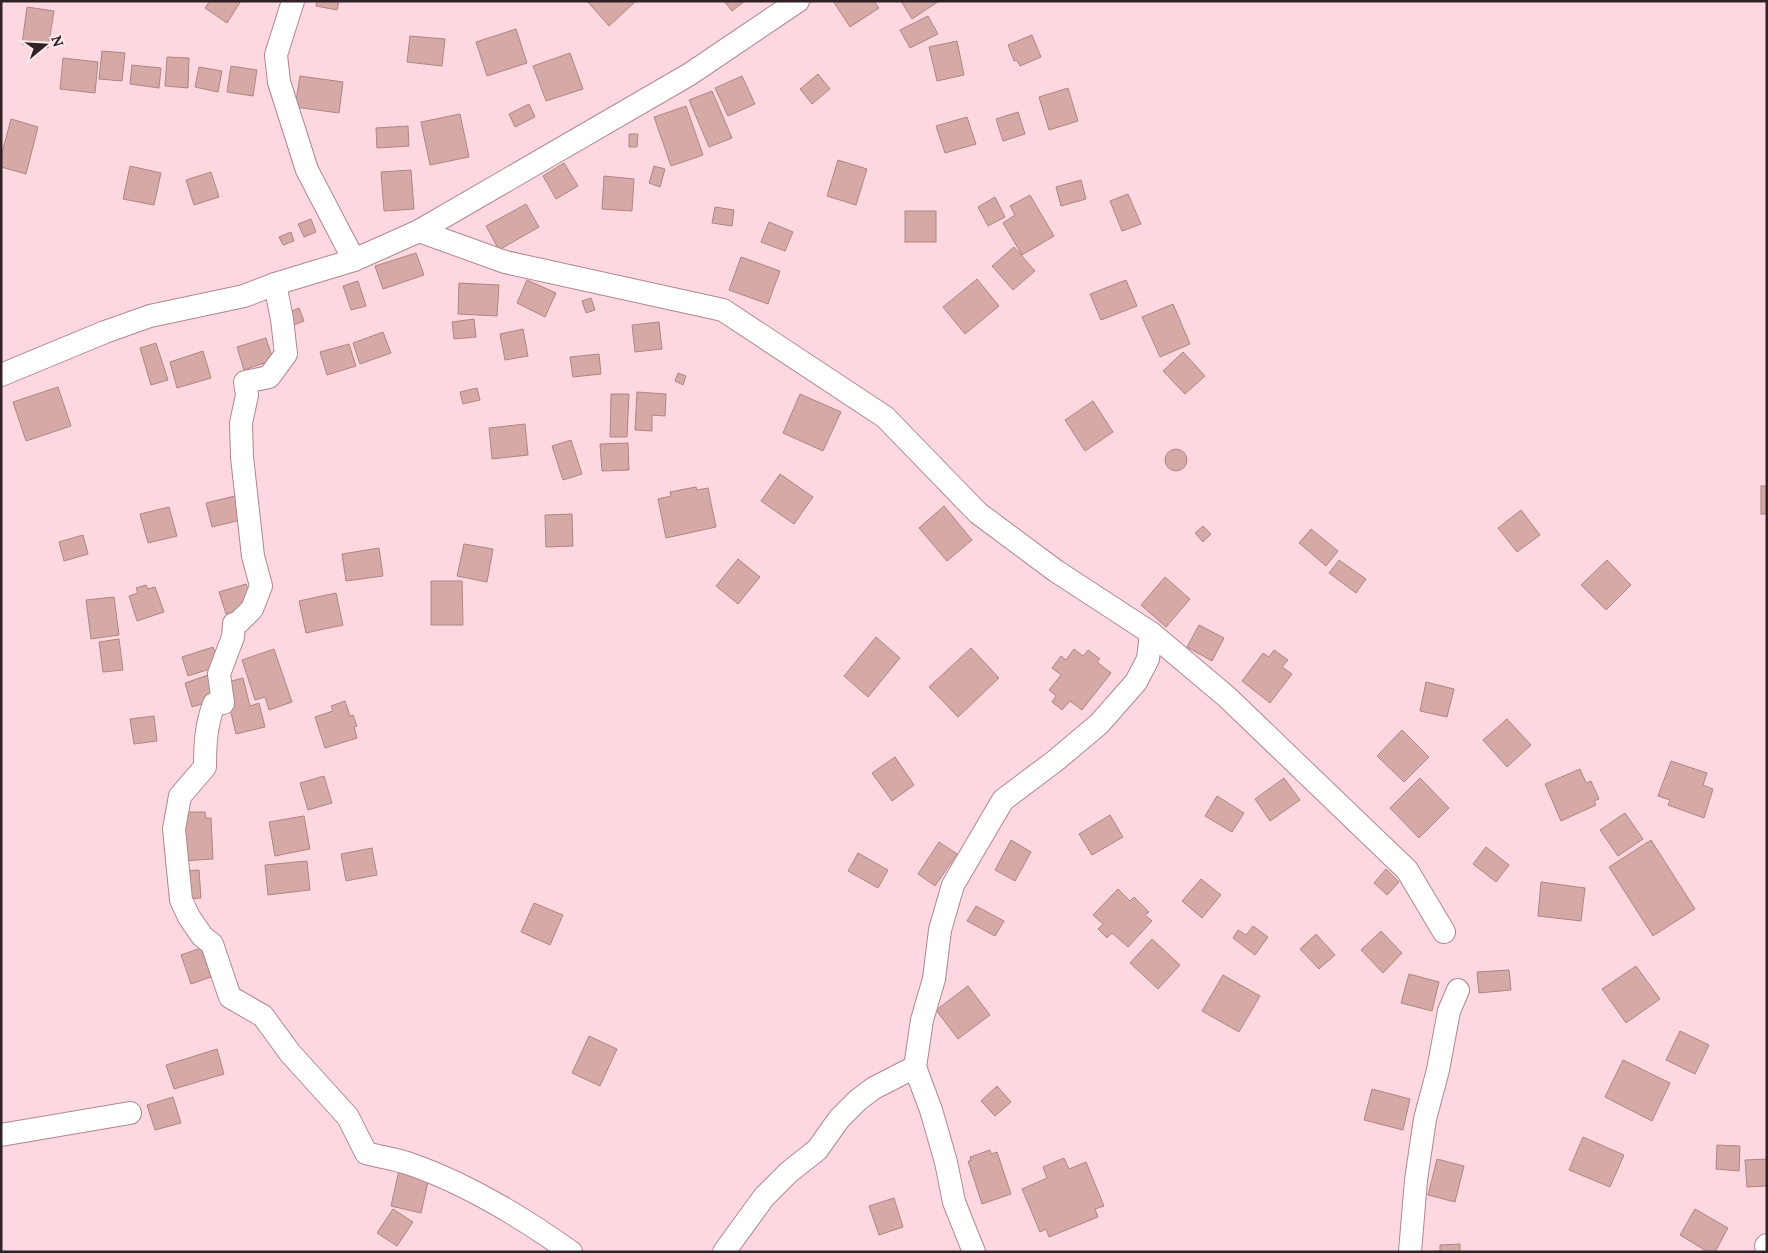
<svg xmlns="http://www.w3.org/2000/svg" width="1768" height="1253" viewBox="0 0 1768 1253" font-family="Lora,serif">
<style>
.building{fill:#d5a9a5;stroke:#b08683}
.lines{fill:none;stroke-linecap:round;stroke-linejoin:round}
.street-casing{stroke:#b18790;stroke-width:24}
.street{stroke:#fff;stroke-width:22}
</style>
<rect width="100%" height="100%" fill="#fdd8e0"/>
<g class="building">
<path d="M210,1H241L227,23L205,8Z"/>
<path d="M317,1H339L337,10L316,6Z"/>
<path d="M587,1H636L609,26Z"/>
<path d="M724,1H745L732,11Z"/>
<path d="M833,1H874L879,8L850,27Z"/>
<path d="M901,1H939L912,19Z"/>
<path d="M27,7L54,11L48,48L22,44Z"/>
<path d="M928,16L938,34L910,48L900,30Z"/>
<path d="M516,29L527,63L487,76L476,42Z"/>
<path d="M1032,35L1041,57L1020,66L1017,60L1014,61L1008,45Z"/>
<path d="M410,36L445,39L442,66L407,62Z"/>
<path d="M957,41L964,75L937,81L929,47Z"/>
<path d="M102,51L125,53L122,81L99,79Z"/>
<path d="M570,53L583,89L546,101L533,66Z"/>
<path d="M167,57L189,58L188,88L165,86Z"/>
<path d="M63,58L98,62L95,93L60,89Z"/>
<path d="M132,65L161,68L159,88L130,84Z"/>
<path d="M231,66L257,70L253,96L227,92Z"/>
<path d="M199,67L222,71L218,92L195,87Z"/>
<path d="M818,74L830,89L812,104L800,89Z"/>
<path d="M300,76L343,82L339,113L295,107Z"/>
<path d="M742,76L755,104L728,116L715,88Z"/>
<path d="M1068,88L1078,121L1049,130L1039,97Z"/>
<path d="M712,91L732,138L709,147L689,100Z"/>
<path d="M529,104L535,117L515,127L509,114Z"/>
<path d="M686,106L703,155L671,166L654,117Z"/>
<path d="M1018,112L1025,134L1003,141L996,119Z"/>
<path d="M460,114L469,157L430,165L421,122Z"/>
<path d="M967,117L976,144L945,153L936,126Z"/>
<path d="M11,119L38,127L26,174L1,167V157Z"/>
<path d="M408,126L409,146L377,148L376,128Z"/>
<path d="M629,134H638L637,147H629Z"/>
<path d="M838,160L867,169L856,205L827,196Z"/>
<path d="M564,163L578,186L556,199L543,176Z"/>
<path d="M130,166L161,173L154,205L123,199Z"/>
<path d="M654,166L665,169L660,187L649,183Z"/>
<path d="M411,170L414,209L384,211L381,172Z"/>
<path d="M211,172L219,197L194,205L186,180Z"/>
<path d="M604,176L634,179L632,211L602,209Z"/>
<path d="M1081,180L1086,199L1061,206L1056,187Z"/>
<path d="M1128,194L1141,224L1122,231L1110,201Z"/>
<path d="M1030,195L1054,236L1022,255L1003,223L1015,215L1010,206Z"/>
<path d="M995,197L1005,217L988,226L978,207Z"/>
<path d="M526,204L539,227L499,250L486,226Z"/>
<path d="M715,207L734,210L732,226L712,223Z"/>
<rect x="905" y="211" width="31" height="31"/>
<path d="M311,219L316,232L304,237L298,224Z"/>
<path d="M769,222L793,232L785,251L761,242Z"/>
<path d="M291,232L294,241L283,245L279,237Z"/>
<path d="M1014,247L1035,271L1013,290L992,266Z"/>
<path d="M416,253L424,275L383,289L375,266Z"/>
<path d="M741,257L780,271L768,304L729,290Z"/>
<path d="M977,279L999,306L965,334L943,307Z"/>
<path d="M527,280L556,293L545,317L517,303Z"/>
<path d="M1126,280L1137,306L1101,320L1090,294Z"/>
<path d="M358,281L366,306L351,310L343,286Z"/>
<path d="M459,283L499,285L497,316L458,314Z"/>
<path d="M591,298L595,310L586,313L582,301Z"/>
<path d="M1173,304L1190,344L1160,357L1142,317Z"/>
<path d="M299,308L304,321L294,325L289,312Z"/>
<path d="M474,319L476,337L454,339L452,322Z"/>
<path d="M659,322L662,349L635,352L632,325Z"/>
<path d="M523,329L528,356L505,360L500,334Z"/>
<path d="M383,332L391,353L360,364L353,343Z"/>
<path d="M266,338L273,360L244,370L237,347Z"/>
<path d="M156,343L168,380L151,385L140,348Z"/>
<path d="M349,344L356,366L327,375L320,352Z"/>
<path d="M203,351L211,378L177,388L170,362Z"/>
<path d="M1183,352L1205,376L1185,394L1163,371Z"/>
<path d="M599,354L601,374L573,377L570,357Z"/>
<path d="M678,373L686,376L683,385L675,381Z"/>
<path d="M58,387L71,426L26,441L13,402Z"/>
<path d="M477,388L480,400L463,404L460,392Z"/>
<path d="M637,392L666,394L665,416L652,415V431L635,430Z"/>
<path d="M611,394H629L627,437H610Z"/>
<path d="M800,394L841,412L823,451L783,433Z"/>
<path d="M1093,401L1113,432L1085,451L1065,420Z"/>
<path d="M525,424L528,455L492,459L489,428Z"/>
<path d="M571,440L582,474L563,480L552,446Z"/>
<path d="M628,443L629,470L602,471L600,444Z"/>
<circle cx="1176" cy="460" r="11"/>
<path d="M780,474L813,497L794,524L761,501Z"/>
<rect x="1761" y="486" width="6" height="28"/>
<path d="M696,487L697,490L708,488L716,527L666,538L658,499L671,496L670,492Z"/>
<path d="M235,496L241,520L212,527L206,503Z"/>
<path d="M944,506L972,540L947,561L919,528Z"/>
<path d="M169,507L177,536L148,543L140,514Z"/>
<path d="M1521,510L1540,535L1517,552L1498,528Z"/>
<path d="M572,514L573,546L546,547L545,515Z"/>
<path d="M1203,526L1211,534L1203,542L1195,533Z"/>
<path d="M1311,529L1338,551L1326,566L1299,543Z"/>
<path d="M83,535L88,554L64,561L59,542Z"/>
<path d="M464,544L493,549L487,582L457,576Z"/>
<path d="M379,548L383,576L346,581L342,554Z"/>
<path d="M738,559L760,577L738,604L716,586Z"/>
<path d="M1339,560L1366,579L1356,593L1329,573Z"/>
<path d="M1607,560L1631,585L1606,610L1581,585Z"/>
<path d="M1165,577L1190,599L1166,627L1141,605Z"/>
<path d="M431,581H462L463,625H431Z"/>
<path d="M246,584L253,606L226,614L219,592Z"/>
<path d="M146,585L148,589L155,587L164,612L137,621L129,596L138,593L136,588Z"/>
<path d="M336,593L343,625L306,633L299,601Z"/>
<path d="M114,597L119,635L91,639L86,600Z"/>
<path d="M1199,625L1224,638L1212,661L1187,647Z"/>
<path d="M876,637L900,658L868,697L844,676Z"/>
<path d="M119,639L123,670L103,672L99,642Z"/>
<path d="M213,647L219,666L188,676L182,657Z"/>
<path d="M971,648L999,678L958,717L929,687Z"/>
<path d="M274,649L292,702L269,710L265,697L255,700L242,660Z"/>
<path d="M1074,649L1083,656L1088,650L1100,659L1097,662L1111,673L1082,710L1070,701L1062,710L1052,702L1056,696L1049,690L1061,675L1052,668L1061,656L1066,660Z"/>
<path d="M1274,650L1288,660L1282,667L1292,674L1270,703L1242,681L1263,653L1269,657Z"/>
<path d="M214,673L221,698L192,707L185,683Z"/>
<path d="M243,678L250,706L259,703L265,727L236,734L224,683Z"/>
<path d="M1426,682L1454,689L1447,717L1420,711Z"/>
<path d="M345,701L350,716L353,715L357,726L354,727L357,738L325,748L315,717L333,711L331,706Z"/>
<path d="M154,716L157,741L134,744L130,719Z"/>
<path d="M1507,719L1531,745L1507,767L1483,740Z"/>
<path d="M1402,730L1429,757L1404,782L1377,756Z"/>
<path d="M895,757L914,785L892,801L872,773Z"/>
<path d="M1671,761L1707,773L1703,785L1713,789L1704,818L1668,805L1670,800L1658,796Z"/>
<path d="M1580,769L1586,783L1591,781L1599,799L1594,801L1596,805L1561,821L1545,784Z"/>
<path d="M324,776L332,803L308,810L300,783Z"/>
<path d="M1284,778L1300,800L1270,821L1255,799Z"/>
<path d="M1420,778L1449,808L1419,838L1390,808Z"/>
<path d="M1217,796L1244,813L1232,832L1205,816Z"/>
<path d="M187,812H205L206,818H211L213,859L181,861Z"/>
<path d="M1625,813L1643,839L1618,856L1600,830Z"/>
<path d="M1110,815L1123,837L1092,855L1079,834Z"/>
<path d="M304,816L310,849L275,856L269,822Z"/>
<path d="M1011,840L1031,852L1015,881L995,870Z"/>
<path d="M1651,840L1695,909L1653,936L1609,867Z"/>
<path d="M939,842L957,854L935,886L918,874Z"/>
<path d="M1486,847L1509,865L1496,882L1473,864Z"/>
<path d="M372,848L377,875L346,881L341,854Z"/>
<path d="M858,853L888,870L878,888L848,871Z"/>
<path d="M307,861L310,890L268,895L265,865Z"/>
<path d="M1386,869L1399,882L1387,895L1374,883Z"/>
<path d="M199,870L201,898L184,899L183,871Z"/>
<path d="M1201,879L1221,895L1202,918L1182,901Z"/>
<path d="M1541,882L1585,888L1581,921L1538,916Z"/>
<path d="M1118,889L1130,901L1134,897L1149,912L1145,915L1152,921L1128,947L1112,933L1107,938L1098,929L1103,924L1093,915Z"/>
<path d="M534,903L563,915L550,945L521,932Z"/>
<path d="M976,906L1004,921L995,936L967,921Z"/>
<path d="M1253,926L1268,937L1255,955L1233,938L1238,930L1246,935Z"/>
<path d="M1381,931L1402,953L1383,973L1361,950Z"/>
<path d="M1316,934L1335,955L1319,969L1300,949Z"/>
<path d="M1152,939L1180,965L1158,989L1130,963Z"/>
<path d="M201,948L211,977L191,984L181,955Z"/>
<path d="M1636,966L1660,999L1626,1023L1602,989Z"/>
<path d="M1509,970L1511,990L1479,993L1477,972Z"/>
<path d="M1409,974L1439,982L1432,1011L1401,1003Z"/>
<path d="M1223,975L1260,996L1239,1032L1202,1011Z"/>
<path d="M968,986L990,1015L958,1039L936,1010Z"/>
<path d="M1680,1031L1709,1045L1695,1074L1666,1060Z"/>
<path d="M589,1036L617,1049L600,1086L572,1073Z"/>
<path d="M217,1049L224,1074L174,1089L166,1065Z"/>
<path d="M1623,1060L1670,1083L1652,1121L1605,1097Z"/>
<path d="M997,1086L1011,1102L995,1116L981,1101Z"/>
<path d="M1372,1089L1410,1099L1403,1130L1364,1120Z"/>
<path d="M173,1097L181,1123L155,1130L147,1105Z"/>
<path d="M1583,1137L1624,1155L1610,1187L1569,1170Z"/>
<path d="M1717,1145L1740,1146L1739,1171L1716,1169Z"/>
<path d="M990,1150L991,1154L997,1152L1011,1194L982,1204L968,1161H971L970,1157Z"/>
<path d="M1064,1158L1069,1169L1086,1162L1104,1206L1095,1209L1098,1217L1049,1237L1046,1229L1040,1232L1022,1189L1047,1178L1043,1167Z"/>
<path d="M1437,1159L1464,1166L1455,1202L1428,1195Z"/>
<path d="M1767,1159V1186L1747,1187L1745,1160Z"/>
<path d="M399,1170L429,1177L421,1213L391,1206Z"/>
<path d="M894,1198L903,1227L879,1235L869,1206Z"/>
<path d="M393,1209L413,1222L397,1246L377,1233Z"/>
<path d="M1695,1209L1728,1228L1715,1252H1708L1680,1235Z"/>
<path d="M1460,1244V1252H1427L1440,1251V1245Z"/>
</g>
<g class="lines">
<g class="street-casing">
<g id="street">
<path d="M293,1L276,55L279,82L307,170L354,260"/>
<path d="M419,231L505,262L723,310L885,417L978,513L1056,571L1151,633L1227,697L1407,870L1444,932"/>
<path d="M275,284L282,319L286,354L269,377L245,382L247,395L241,423L242,457L253,556L261,586L252,609L239,622L234,624L233,637L219,674L223,703L214,704C206,725 205,745 205,767L180,796L174,829L181,900L189,917L202,936L212,944L230,997L263,1016L290,1053L348,1117L366,1153C380,1157 396,1159 410,1164C465,1183 523,1218 571,1252"/>
<path d="M1,375L105,332L150,316L244,296L275,284L354,260L419,231L690,74L798,1"/>
<path d="M1,1135L130,1113"/>
<path d="M1766,1246L1767,1245"/>
<path d="M724,1252L764,1197L789,1172L817,1150L839,1119L858,1100L874,1088L915,1067"/>
<path d="M974,1252L954,1202L946,1162L931,1110L915,1067L922,1020L934,979L940,930L953,885L1003,800L1055,761L1099,724L1136,682L1148,659L1151,633"/>
<path d="M1410,1252L1416,1180L1425,1119L1438,1070L1449,1011L1458,990"/>
</g>
</g>
<use href="#street" class="street"/>
</g>
<rect width="1768" height="1253" fill="none" stroke="#312024" stroke-width="5"/>
<g transform="translate(45 45) rotate(72)" stroke="#feebef" stroke-width="4" paint-order="stroke">
<path d="M0-4L9 19L0 12L-9 19Z" fill="#312024"/>
<text y="-8" font-size="14" font-weight="bold" text-anchor="middle" fill="#312024">N</text>
</g>
</svg>
